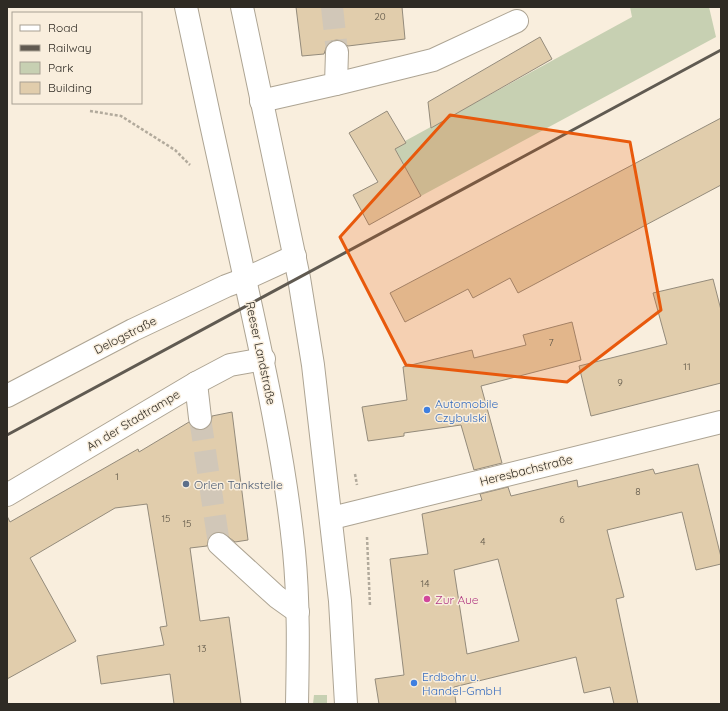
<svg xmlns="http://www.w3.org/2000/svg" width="728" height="711" viewBox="0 0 728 711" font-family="Quicksand,sans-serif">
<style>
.green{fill:#c7d0b2}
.building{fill:#e1cdac;stroke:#948b7b;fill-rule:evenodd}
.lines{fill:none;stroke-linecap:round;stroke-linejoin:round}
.minor-tunnel{stroke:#d1c7b8;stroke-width:22;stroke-dasharray:22 11;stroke-linecap:butt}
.minor-casing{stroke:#ada493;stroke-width:24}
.major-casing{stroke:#ada493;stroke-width:24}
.path{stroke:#b2aa9c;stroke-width:2.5;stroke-dasharray:3 2;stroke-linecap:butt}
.minor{stroke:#fff;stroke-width:22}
.major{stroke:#fff;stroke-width:22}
.rail{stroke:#605a51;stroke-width:3}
.marked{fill:#e8590c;fill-opacity:0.2;stroke:#e8590c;stroke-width:3;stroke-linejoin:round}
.shop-dot{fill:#3f7fe0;stroke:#f9eedd;stroke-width:1.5}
.service-dot{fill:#5c6f8a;stroke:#f9eedd;stroke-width:1.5}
.hotel-dot{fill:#d1479c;stroke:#f9eedd;stroke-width:1.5}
.labels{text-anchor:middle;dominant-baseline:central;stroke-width:3;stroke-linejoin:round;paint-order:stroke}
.number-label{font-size:10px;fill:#5c5446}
.street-label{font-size:12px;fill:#2f2b24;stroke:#f9eedd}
.shop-label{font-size:12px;fill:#366cbe;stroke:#f9eedd;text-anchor:start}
.service-label{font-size:12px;fill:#4e5e75;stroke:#f9eedd;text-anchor:start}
.hotel-label{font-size:12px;fill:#b23c85;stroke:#f9eedd;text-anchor:start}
</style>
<rect width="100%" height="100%" fill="#f9eedd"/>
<g class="green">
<path d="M630,7H709L716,37L421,196L394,147L632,17Z"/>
<path d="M314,695H327V704H313Z"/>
</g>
<g class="building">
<path d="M296,7H402L405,39L348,46L343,41L337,40L331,41L327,45L324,54L302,56Z"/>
<path d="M540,37L552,59L431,128L428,102Z"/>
<path d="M387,111L406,143L395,149L421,196L369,225L353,195L378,182L349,133Z"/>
<path d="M721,118V185L518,293L510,278L473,298L468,289L405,322L390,293Z"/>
<path d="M713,279L721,310V383L591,416L579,366L667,344L653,293Z"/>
<path d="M572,322L581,360L481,386L502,463L474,470L461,425L404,433V436L368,441L362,407L407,400L403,367L472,350L474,358L526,345L523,335Z"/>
<path d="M232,412L248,540L235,542L222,532H216L210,536L207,546L190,548L200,621L229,617L241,704H174L170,674L101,684L97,656L164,645L160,627L167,626L147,504L115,508L30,558L76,641L7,679V516L10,522L138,449L139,452L189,422L195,429L202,430L207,428L211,423L212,416Z"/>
<path d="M698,464L721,557V564L696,570L682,512L607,530L624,597L616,599L638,704H614L610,687L584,693L576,657L454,687L456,704H379L375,679L404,675L390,559L428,554L422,514L482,500L480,494L508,487L511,496L577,480L578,487L653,469L655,474ZM498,559L519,641L467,654L454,570Z"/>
</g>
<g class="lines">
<g class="minor-tunnel">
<path d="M332,7L337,52"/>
<path d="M200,418L219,544"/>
</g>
<g class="minor-casing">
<g id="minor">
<path d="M336,84L433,60L517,21"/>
<path d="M261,101L336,84L337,52"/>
<path d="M196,383L200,418"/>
<path d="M7,396L133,330L226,286L245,279"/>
<path d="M7,495L196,383L230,365L264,359"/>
<path d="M332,518L721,422"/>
<path d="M219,544L277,597L298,612"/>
</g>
</g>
<g class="major-casing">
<g id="major">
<path d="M186,7C204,92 222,176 241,261C262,357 284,453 294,551C299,602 298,653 297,704"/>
<path d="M242,7L299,278L313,365L340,601L346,704"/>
<path d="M245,279L295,256"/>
</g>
</g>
<g class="path">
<path d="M90,111L121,116L175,150L190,165"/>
<path d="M355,474L357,485"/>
<path d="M367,537L370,606"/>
</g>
<use href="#minor" class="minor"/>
<use href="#major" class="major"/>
<path class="rail" d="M7,435L721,50"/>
</g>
<path class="marked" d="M450,115L630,142L661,310L567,382L406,365L340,237Z"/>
<g class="shop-dot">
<circle cx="427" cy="410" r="4"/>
<circle cx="414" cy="683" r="4"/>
</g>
<circle class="service-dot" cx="186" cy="484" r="4"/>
<circle class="hotel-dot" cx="427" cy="599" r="4"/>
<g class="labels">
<g class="number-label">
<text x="380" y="16">20</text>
<text x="551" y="342">7</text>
<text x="687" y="366">11</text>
<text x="620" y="382">9</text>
<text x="117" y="476">1</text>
<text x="638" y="491">8</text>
<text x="166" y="518">15</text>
<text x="562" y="519">6</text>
<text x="187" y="523">15</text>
<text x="483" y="541">4</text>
<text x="425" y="583">14</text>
<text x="202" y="648">13</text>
</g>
<g class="street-label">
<text transform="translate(125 335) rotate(-27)">Delogstraße</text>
<text transform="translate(261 353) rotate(78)">Reeser Landstraße</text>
<text transform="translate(133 420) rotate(-31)">An der Stadtrampe</text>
<text transform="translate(526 470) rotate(-14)">Heresbachstraße</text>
</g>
<g class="shop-label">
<text x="435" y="403">Automobile<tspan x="435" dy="14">Czybulski</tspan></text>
<text x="422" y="676">Erdbohr u.<tspan x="422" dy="14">Handel-GmbH</tspan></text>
</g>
<g class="service-label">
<text x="194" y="484">Orlen Tankstelle</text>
</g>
<g class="hotel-label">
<text x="435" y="599">Zur Aue</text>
</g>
</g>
<rect width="728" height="711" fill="none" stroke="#2f2b24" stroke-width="16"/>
<rect x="12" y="12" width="130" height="92" fill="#f9eedd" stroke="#a8a093"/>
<rect x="20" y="25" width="20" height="6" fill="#ffffff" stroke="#a8a093"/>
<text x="48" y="32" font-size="12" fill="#2f2b24">Road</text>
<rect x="20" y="45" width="20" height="6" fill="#605a51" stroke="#a8a093"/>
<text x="48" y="52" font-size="12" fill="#2f2b24">Railway</text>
<rect x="20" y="62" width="20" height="12" fill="#c7d0b2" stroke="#a8a093"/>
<text x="48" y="72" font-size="12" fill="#2f2b24">Park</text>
<rect x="20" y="82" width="20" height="12" fill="#e1cdac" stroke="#a8a093"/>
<text x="48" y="92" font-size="12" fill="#2f2b24">Building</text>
</svg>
